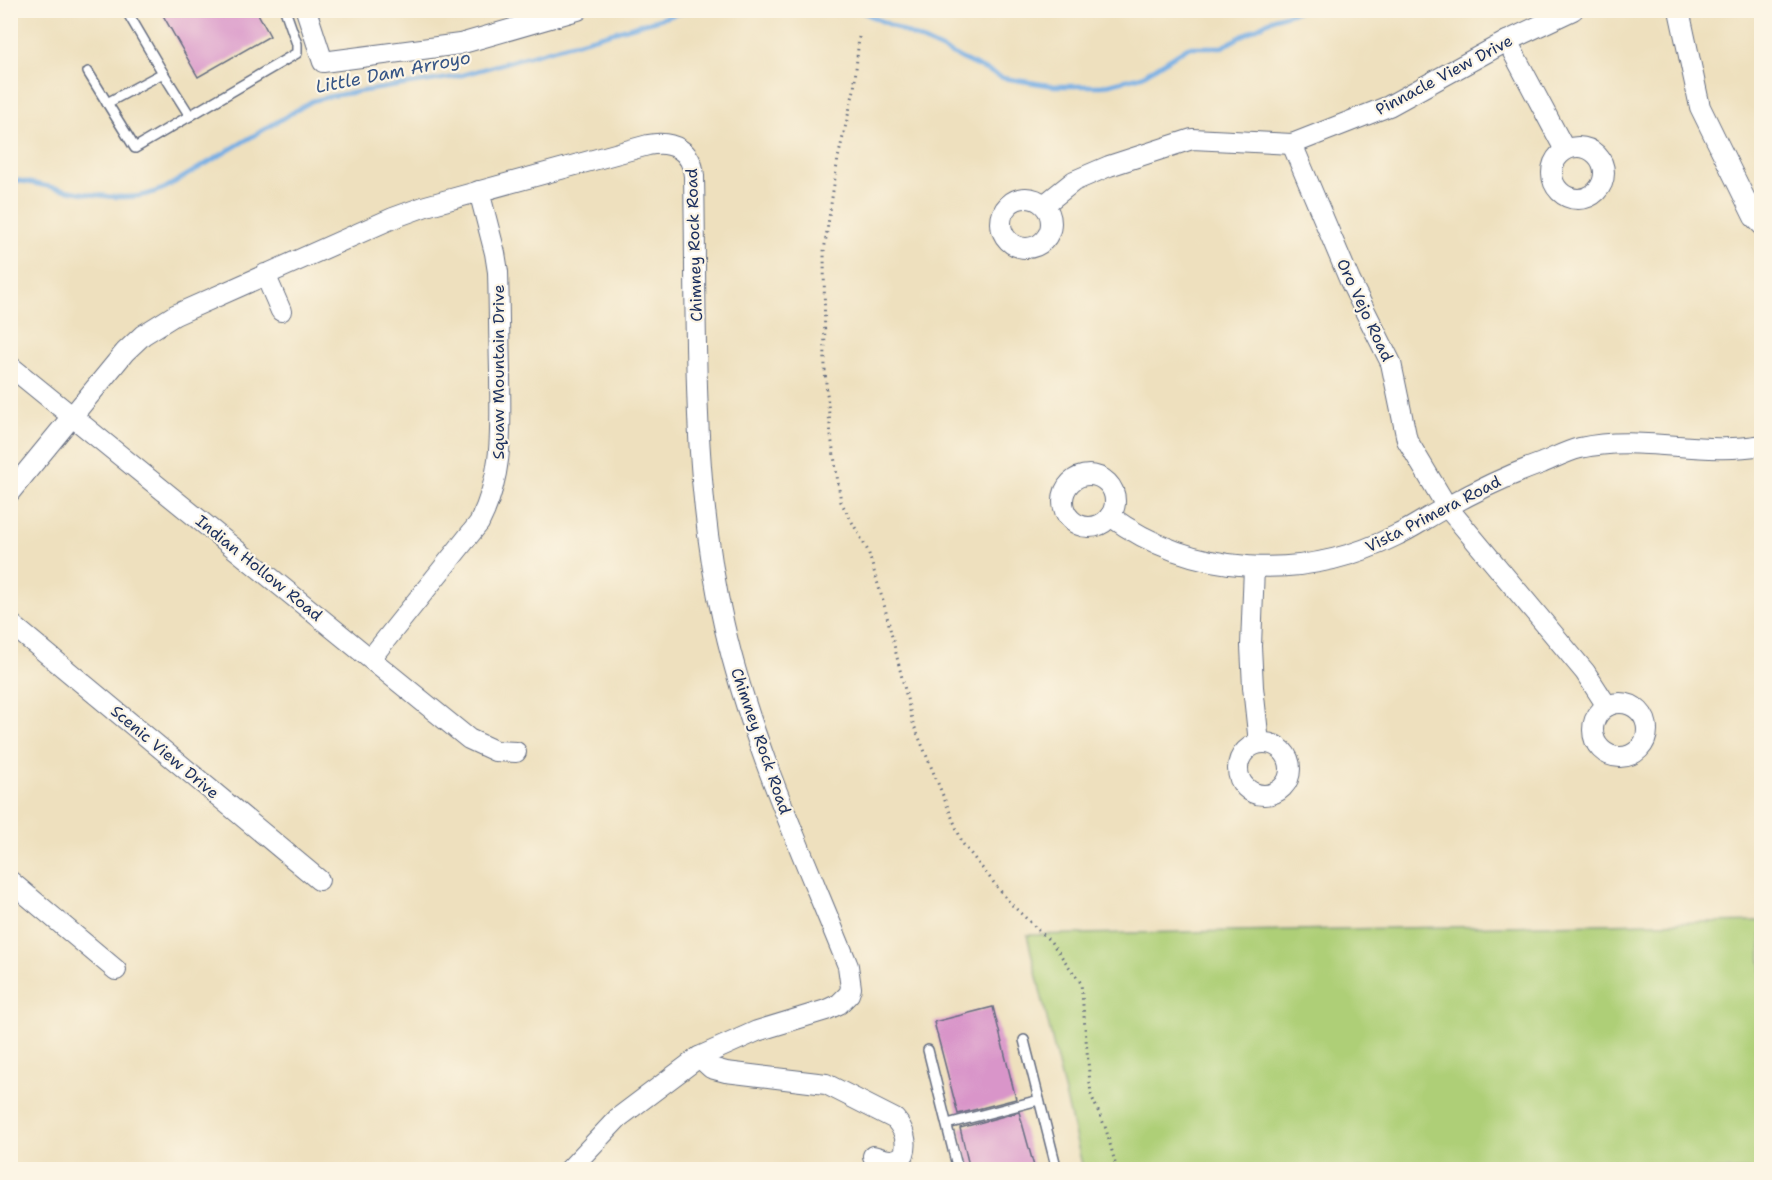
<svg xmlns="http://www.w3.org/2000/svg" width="1772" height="1180" viewBox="0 0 1772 1180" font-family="'Shantell Sans',sans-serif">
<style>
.green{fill:#aecf77;stroke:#647f6a;stroke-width:1.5}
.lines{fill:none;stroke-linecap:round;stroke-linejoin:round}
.stream{stroke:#74ade4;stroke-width:4.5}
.building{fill:#d995c9}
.lane-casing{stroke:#656d80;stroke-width:12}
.street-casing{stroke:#656d80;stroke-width:22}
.path{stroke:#656d80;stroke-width:3;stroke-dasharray:1.5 4.5;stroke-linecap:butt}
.lane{stroke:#fff;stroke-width:9}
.street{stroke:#fff;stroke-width:20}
.labels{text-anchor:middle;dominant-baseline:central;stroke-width:4.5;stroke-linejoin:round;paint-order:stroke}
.street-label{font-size:16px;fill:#1b2f5e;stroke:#fcf5e5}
.water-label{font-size:18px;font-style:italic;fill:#365586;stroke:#fcf5e5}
</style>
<rect width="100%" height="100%" fill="#fcf5e5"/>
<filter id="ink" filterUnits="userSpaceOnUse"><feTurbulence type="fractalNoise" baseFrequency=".0167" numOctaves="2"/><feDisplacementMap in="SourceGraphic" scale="12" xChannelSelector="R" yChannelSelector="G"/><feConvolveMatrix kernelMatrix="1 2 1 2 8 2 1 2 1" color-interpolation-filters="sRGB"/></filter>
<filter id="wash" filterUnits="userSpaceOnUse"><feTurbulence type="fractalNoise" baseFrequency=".008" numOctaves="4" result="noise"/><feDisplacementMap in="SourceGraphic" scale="24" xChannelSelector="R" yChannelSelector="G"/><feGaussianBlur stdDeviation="1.35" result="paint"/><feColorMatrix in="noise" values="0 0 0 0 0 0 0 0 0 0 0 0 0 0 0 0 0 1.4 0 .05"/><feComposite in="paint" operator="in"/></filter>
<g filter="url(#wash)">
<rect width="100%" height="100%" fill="#eee0be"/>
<path class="green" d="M1761,921V1170L1083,1169L1027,935Z"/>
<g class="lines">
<g class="stream">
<path d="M858,10L1003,78L1054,86H1102L1142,76L1188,47H1222L1275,18L1301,10"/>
<path d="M10,179C46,185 105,201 139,196C148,195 157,191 165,188L312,101L331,96L455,77L691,10"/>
</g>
</g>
<g id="blocks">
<g class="building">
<path d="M160,10H256L270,36L198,77Z"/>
<path d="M993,1007L1016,1099L958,1114L934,1022Z"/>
<path d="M1019,1112L1035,1170H970L960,1128Z"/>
</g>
</g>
</g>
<g filter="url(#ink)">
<use href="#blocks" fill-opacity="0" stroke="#656d80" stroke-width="1.5"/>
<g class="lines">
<g class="lane-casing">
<g id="lane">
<path d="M126,10L163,73"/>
<path d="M88,72L135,148L297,53V44L285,10"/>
<path d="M107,103L163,73L190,116"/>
<path d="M1024,1040L1057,1170"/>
<path d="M928,1050L958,1170"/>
<path d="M947,1124L1039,1100"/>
</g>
</g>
<g class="street-casing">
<g id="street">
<path d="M306,10L323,62L460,44L578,10"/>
<path d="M1679,10L1700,107L1754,217L1762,225"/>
<path d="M1507,41L1565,150"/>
<path d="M1292,144L1350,281L1391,363L1407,440L1447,507L1585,672L1607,706"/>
<circle cx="1578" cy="173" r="26"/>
<circle cx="1026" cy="223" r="25"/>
<path d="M1044,205L1074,181L1109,166L1192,139L1292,144L1389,106L1507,41L1573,10"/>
<path d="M265,274L281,311"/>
<path d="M10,366L469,739L495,751L516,752"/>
<circle cx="1089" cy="501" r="26"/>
<path d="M10,492L125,352L143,335L175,315L393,218L426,206L648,145C672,140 692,150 694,176C697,326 690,478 724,625C751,743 803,854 848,966L851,988L849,994L839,1004L826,1010L757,1031L699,1057L618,1118L569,1170"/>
<path d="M1110,516C1193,577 1304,582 1395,536C1413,528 1429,516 1447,507C1477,490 1509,475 1542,463C1554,458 1567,451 1580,448C1640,434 1701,456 1762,445"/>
<path d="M1254,567L1251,646L1253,687L1259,743"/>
<path d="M10,623L319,880"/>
<path d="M371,658L479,523C505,472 500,425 500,370C499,337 499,305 498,272L495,253L479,191"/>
<circle cx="1620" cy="730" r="27"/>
<circle cx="1264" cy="769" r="26"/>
<path d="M10,881L116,970"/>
<path d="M699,1057L711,1068L726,1072L826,1084L895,1119C904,1129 908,1142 904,1154C895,1164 883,1159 873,1156"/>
</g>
</g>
<path class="path" d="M859,37L854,90L838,158L824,251L825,372L831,436L841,502L868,551L885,608L913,723L963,844L1010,903L1051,942L1081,983L1091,1095L1106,1129L1117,1170"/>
<use href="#lane" class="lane"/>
<use href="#street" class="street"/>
</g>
</g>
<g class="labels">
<g class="street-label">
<text transform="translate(1444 75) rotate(-28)">Pinnacle View Drive</text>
<text transform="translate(694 245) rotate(-92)">Chimney Rock Road</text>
<text transform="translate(1365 310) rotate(65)">Oro Vejo Road</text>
<text transform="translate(498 372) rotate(-90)">Squaw Mountain Drive</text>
<text transform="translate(1433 514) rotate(-27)">Vista Primera Road</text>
<text transform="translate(259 568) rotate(39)">Indian Hollow Road</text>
<text transform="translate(761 741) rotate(71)">Chimney Rock Road</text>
<text transform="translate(165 752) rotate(40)">Scenic View Drive</text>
</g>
<g class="water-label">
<text transform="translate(393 72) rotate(-11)">Little Dam Arroyo</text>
</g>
</g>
<rect width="1772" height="1180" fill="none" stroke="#fcf5e5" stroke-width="36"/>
</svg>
